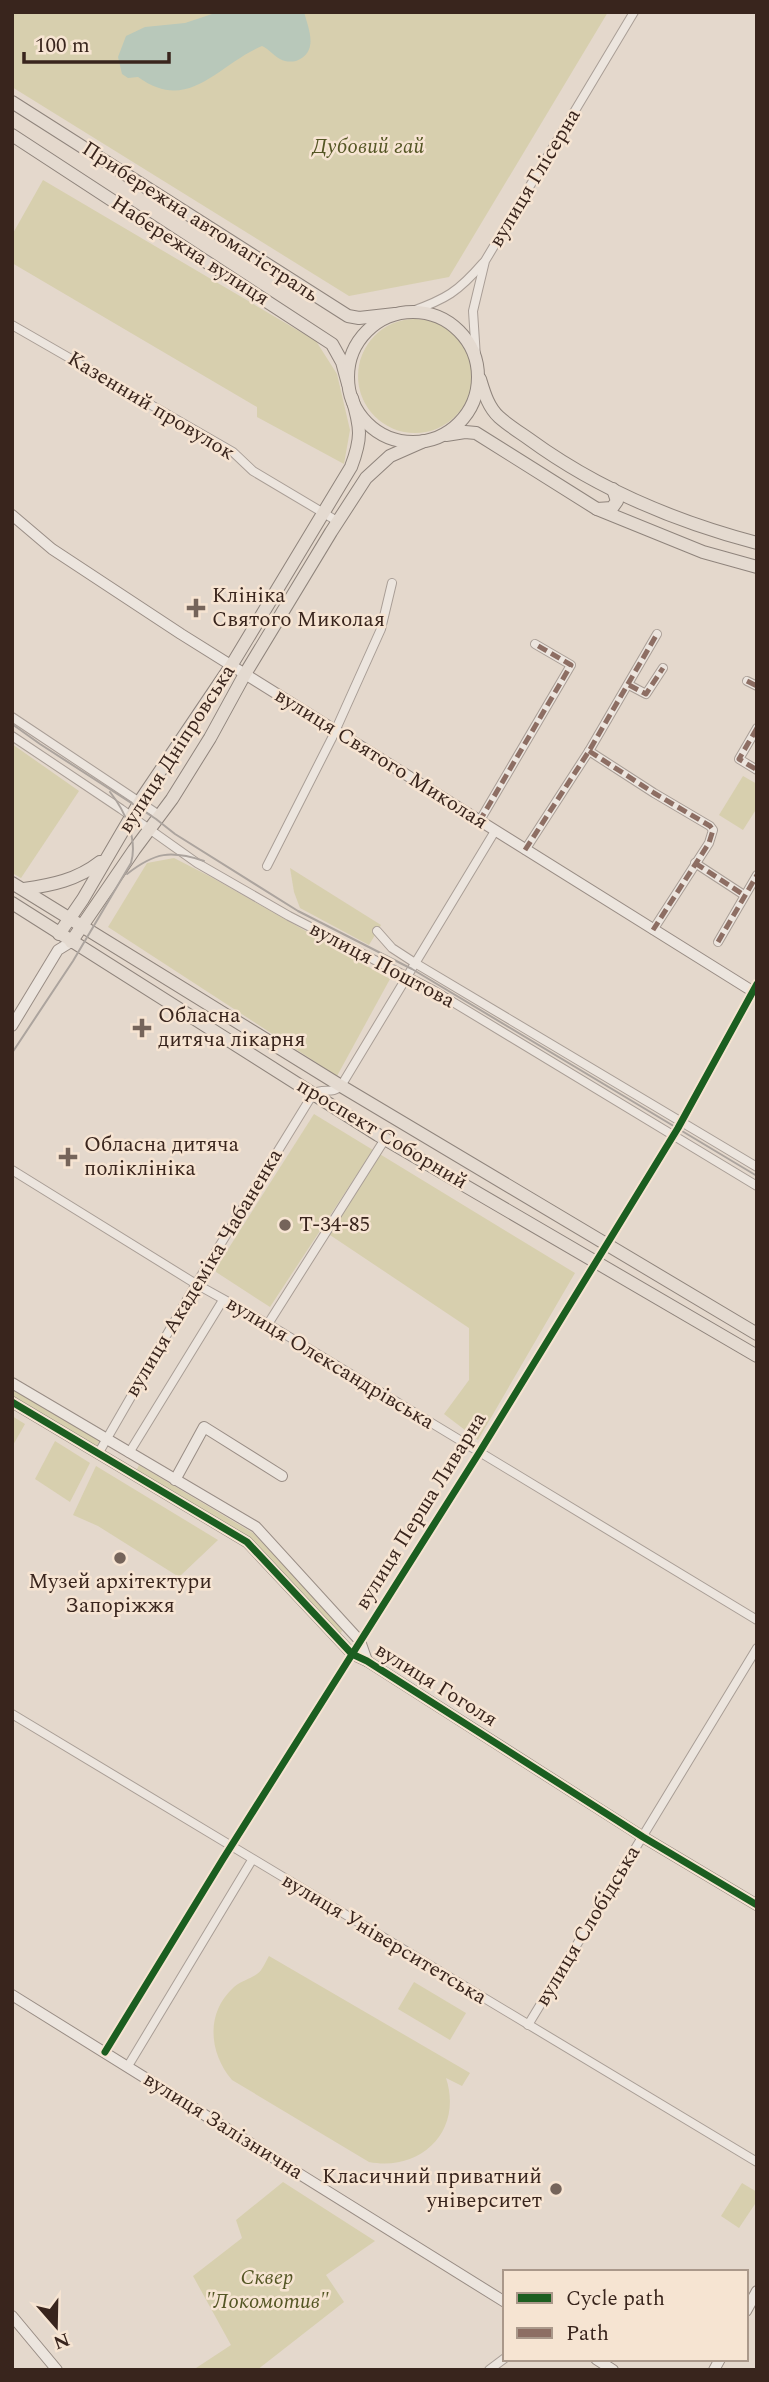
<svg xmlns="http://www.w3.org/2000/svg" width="769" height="2382" viewBox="0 0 769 2382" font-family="Spectral,serif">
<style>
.green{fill:#d7cfae}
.water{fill:#b8c8ba}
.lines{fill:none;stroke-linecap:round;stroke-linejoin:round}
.street-casing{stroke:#a99e96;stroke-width:10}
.secondary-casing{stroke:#998d85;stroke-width:12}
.primary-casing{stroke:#8f847c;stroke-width:14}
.street{stroke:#ece5de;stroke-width:8}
.secondary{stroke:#ece5de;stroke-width:10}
.primary{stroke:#e4dad0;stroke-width:12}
.tram{stroke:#aca49e;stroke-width:2}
.quiet{stroke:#8d6e63;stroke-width:5;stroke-dasharray:10 5;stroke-linecap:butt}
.cycleway-casing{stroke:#f6e4d2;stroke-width:11}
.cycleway{stroke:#1b5e20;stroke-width:7}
.poi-dot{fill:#75645a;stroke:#f6e4d2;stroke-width:2.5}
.labels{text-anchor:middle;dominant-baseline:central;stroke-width:5;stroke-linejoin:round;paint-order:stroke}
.park-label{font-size:21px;font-style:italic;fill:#545624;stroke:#f6e4d2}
.street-label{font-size:21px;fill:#39251d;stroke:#f6e4d2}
.poi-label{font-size:21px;fill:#39251d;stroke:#f6e4d2;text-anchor:start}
</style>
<rect width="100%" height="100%" fill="#e4d8cc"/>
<g class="green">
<path d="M12,12H608L449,277L349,296L12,87Z"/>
<path d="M43,180L316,341L337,374L350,430L344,464L257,417V407L12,263V235Z"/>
<circle cx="415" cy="376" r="57"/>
<path d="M12,744L79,791L21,878L12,873Z"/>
<path d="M743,776L757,784V808L743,830L719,815Z"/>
<path d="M174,858L211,877L390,979L337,1076L108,927L147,863Z"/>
<path d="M290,868L381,925L369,945L300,908L294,892Z"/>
<path d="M314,1114L373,1150L270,1307L216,1272V1268Z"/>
<path d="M378,1153L575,1273L478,1440L444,1414L469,1380V1328L327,1233Z"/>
<path d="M12,1389L100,1441L96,1447L12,1397Z"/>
<path d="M12,1416L25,1424L12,1447Z"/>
<path d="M55,1441L90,1463L70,1502L35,1479Z"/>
<path d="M139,1465L253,1533L341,1627L342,1631L340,1634L249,1538L136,1471Z"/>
<path d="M96,1466L218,1540L179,1577L98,1526L73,1515Z"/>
<path d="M269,1956L470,2073L462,2086L446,2078C463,2130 422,2172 369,2162L232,2080C209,2053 205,2013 234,1987C241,1981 250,1979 257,1974C262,1971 266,1961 269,1956Z"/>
<path d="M414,1982L466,2013L450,2040L398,2009Z"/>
<path d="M283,2182L375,2241L326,2275L344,2302L257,2370H193L231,2345L193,2276L242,2238L236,2220Z"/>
<path d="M742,2183L757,2192V2201L739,2228L721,2216Z"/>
</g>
<path class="water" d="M218,12H304C309,30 319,52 296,61C291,62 285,62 280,59C273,55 269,49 262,46C217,65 189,114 138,77L128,78L122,74L118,57L126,36L145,27L185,23Z"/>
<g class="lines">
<g class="street-casing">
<g id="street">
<path d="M410,312C446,299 458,292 483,263"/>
<path d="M12,325L233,452L253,471L337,521"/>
<path d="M476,357L473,311L485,261L634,12"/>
<path d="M747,681L757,686"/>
<path d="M629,685L646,694L663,668"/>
<path d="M12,717L159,815"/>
<path d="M757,728L739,759L757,770"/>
<path d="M12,736L121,809L197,863L289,916L433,990L757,1186"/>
<path d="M589,751L654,793L710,826L713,830L709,843L653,930"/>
<path d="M479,822L571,665L535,644"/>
<path d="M525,850L589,751L657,634"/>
<path d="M695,863L744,895"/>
<path d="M267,866L332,738L381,629L392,583"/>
<path d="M377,931L392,948L415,963L757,1167"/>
<path d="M718,942L757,875"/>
<path d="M12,1170L196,1284L268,1324L757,1620"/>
<path d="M268,1324L385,1139"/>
<path d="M129,1453L223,1300"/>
<path d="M98,1454L196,1284L313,1094C323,1087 332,1095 341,1086L495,831"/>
<path d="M12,1714L757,2162"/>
<path d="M528,2025L757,1648"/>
<path d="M105,2052L223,1859L479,1453L678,1128L757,984"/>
<path d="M128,2066L252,1860"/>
<path d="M489,2370L505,2358"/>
</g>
</g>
<g class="secondary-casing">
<g id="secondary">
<path d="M12,515L52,549L181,634L757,994"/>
<path d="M12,1026L58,950L71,942"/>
<path d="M12,1383L256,1527L360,1641L367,1661"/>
<path d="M12,1402L247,1542L352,1654L367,1661L643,1837L757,1905"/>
<path d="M175,1480L204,1427L282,1476"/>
<path d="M12,1995L505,2302"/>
<path d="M746,2311L757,2291"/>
<path d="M12,2316L57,2370"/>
<path d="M596,2359L613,2370"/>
<path d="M714,2370L720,2359"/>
</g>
</g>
<g class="primary-casing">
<g id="primary">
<path d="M12,102L348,316L359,318L395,314"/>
<path d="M12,135L332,344L342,362L348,384"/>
<circle cx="413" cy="377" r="65"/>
<path d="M480,379C484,392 488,407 499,417C508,425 519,432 529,439C596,488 677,522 757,543"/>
<path d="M446,435L465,432L476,433L597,509L703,552L757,567"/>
<path d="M597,509L612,508L617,501L613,489"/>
<path d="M12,883L341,1086L757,1334"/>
<path d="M24,889C52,885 77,880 100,862"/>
<path d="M12,903L378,1135L757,1356"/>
<path d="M59,934L83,899L142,798L231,666L351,467C362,438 361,428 352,398"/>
<path d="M71,942L134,850L172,799L210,738L245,674L331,532L366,478L390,456L424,441"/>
</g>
</g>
<use href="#street" class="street"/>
<use href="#secondary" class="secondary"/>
<use href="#primary" class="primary"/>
<g class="tram">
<path d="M12,724L40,744L156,819L175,834L298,911L412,969L757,1176"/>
<path d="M127,874C155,852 171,850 204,861"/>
<path d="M12,1053L73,961L131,863C138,839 125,811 110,792"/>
</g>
<g class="quiet">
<path d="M747,681L757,686"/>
<path d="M629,685L646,694L663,668"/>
<path d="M757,728L739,759L757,770"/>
<path d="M589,751L654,793L710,826L713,830L709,843L653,930"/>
<path d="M479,822L571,665L535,644"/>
<path d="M525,850L589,751L657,634"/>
<path d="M695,863L744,895"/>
<path d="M718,942L757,875"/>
</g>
<g class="cycleway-casing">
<g id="cycleway">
<path d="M12,1402L247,1542L352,1654L367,1661L643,1837L757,1905"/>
<path d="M105,2052L223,1859L479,1453L678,1128L757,984"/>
</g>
</g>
<use href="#cycleway" class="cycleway"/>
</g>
<g class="poi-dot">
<path d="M192.5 597.5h7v7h7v7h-7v7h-7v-7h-7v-7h7z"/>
<path d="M138.5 1017.5h7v7h7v7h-7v7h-7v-7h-7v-7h7z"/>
<path d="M64.5 1146.5h7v7h7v7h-7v7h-7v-7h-7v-7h7z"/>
<circle cx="285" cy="1225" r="7"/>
<circle cx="120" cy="1558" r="7"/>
<circle cx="556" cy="2189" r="7"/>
</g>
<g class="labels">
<g class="park-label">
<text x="368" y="147">Дубовий гай</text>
<text x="267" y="2278">Сквер<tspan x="267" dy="24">"Локомотив"</tspan></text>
</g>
<g class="street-label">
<text transform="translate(535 178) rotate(-59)">вулиця Глісерна</text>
<text transform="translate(200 222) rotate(33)">Прибережна автомагістраль</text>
<text transform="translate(190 251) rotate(33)">Набережна вулиця</text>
<text transform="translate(151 406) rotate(31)">Казенний провулок</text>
<text transform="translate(177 749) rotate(-57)">вулиця Дніпровська</text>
<text transform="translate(381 759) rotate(32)">вулиця Святого Миколая</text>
<text transform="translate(382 965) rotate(28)">вулиця Поштова</text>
<text transform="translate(382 1134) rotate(31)">проспект Соборний</text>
<text transform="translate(204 1273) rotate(-59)">вулиця Академіка Чабаненка</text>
<text transform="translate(330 1363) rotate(31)">вулиця Олександрівська</text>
<text transform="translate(421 1511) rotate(-58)">вулиця Перша Ливарна</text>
<text transform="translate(436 1685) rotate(32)">вулиця Гоголя</text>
<text transform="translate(588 1926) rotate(-59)">вулиця Слобідська</text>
<text transform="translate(384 1939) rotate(31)">вулиця Університетська</text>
<text transform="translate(223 2126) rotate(32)">вулиця Залізнична</text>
</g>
<g class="poi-label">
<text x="212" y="596">Клініка<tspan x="212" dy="24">Святого Миколая</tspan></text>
<text x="158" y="1016">Обласна<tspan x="158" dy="24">дитяча лікарня</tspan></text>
<text x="84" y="1145">Обласна дитяча<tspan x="84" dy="24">поліклініка</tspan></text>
<text x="299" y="1225">Т-34-85</text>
<text x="120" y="1582" text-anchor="middle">Музей архітектури<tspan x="120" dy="24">Запоріжжя</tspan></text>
<text x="542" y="2177" text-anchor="end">Класичний приватний<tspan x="542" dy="24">університет</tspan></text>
</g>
</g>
<rect width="769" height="2382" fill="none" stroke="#39251d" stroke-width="28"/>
<rect x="503" y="2270" width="245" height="91" fill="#f6e4d2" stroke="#aa988a" stroke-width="2"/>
<rect x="517" y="2293" width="35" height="10" fill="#1b5e20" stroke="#aa988a" stroke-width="2"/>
<text x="566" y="2305" font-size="21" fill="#39251d">Cycle path</text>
<rect x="517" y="2328" width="35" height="10" fill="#8d6e63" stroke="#aa988a" stroke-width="2"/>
<text x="566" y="2340" font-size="21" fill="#39251d">Path</text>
<g transform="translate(56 2326) rotate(160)" stroke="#f6e4d2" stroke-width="5" paint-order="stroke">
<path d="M0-5L12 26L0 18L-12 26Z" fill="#39251d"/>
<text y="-10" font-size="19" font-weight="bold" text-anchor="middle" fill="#39251d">N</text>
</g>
<path d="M24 52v10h145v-10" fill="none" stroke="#39251d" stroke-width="3.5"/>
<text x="35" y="52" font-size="21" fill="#39251d" stroke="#f6e4d2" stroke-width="5" paint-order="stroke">100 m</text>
</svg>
